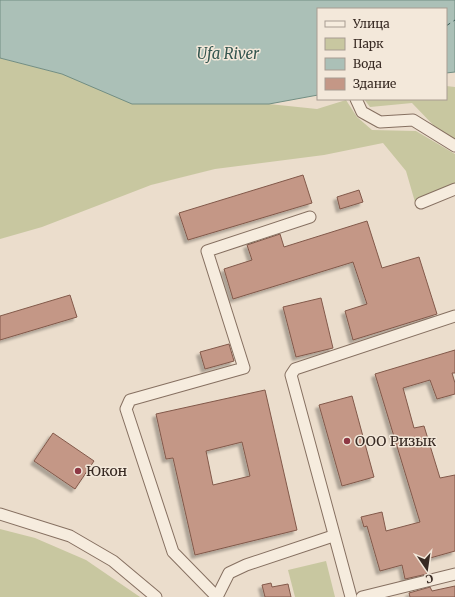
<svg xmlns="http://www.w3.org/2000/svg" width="455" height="597" viewBox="0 0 455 597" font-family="Merriweather,serif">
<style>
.green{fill:#c8c7a0}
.water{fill:#abc0b7;stroke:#728e83}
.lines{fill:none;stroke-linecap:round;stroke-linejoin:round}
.ferry{stroke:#34564f;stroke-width:1;stroke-dasharray:5 4;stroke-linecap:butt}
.building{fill:#c49786;stroke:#82594a;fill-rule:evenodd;filter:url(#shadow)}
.minor-casing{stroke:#867061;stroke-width:13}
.minor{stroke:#f6ecde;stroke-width:11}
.poi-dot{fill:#8e3844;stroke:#f3e8da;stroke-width:1.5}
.labels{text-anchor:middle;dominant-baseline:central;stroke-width:3;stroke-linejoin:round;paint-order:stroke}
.poi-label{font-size:14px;fill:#382a23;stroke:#f3e8da;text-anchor:start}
.water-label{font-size:15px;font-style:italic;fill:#34564f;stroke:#f3e8da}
</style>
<defs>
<filter id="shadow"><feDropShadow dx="-3.5" dy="3.5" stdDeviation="1" flood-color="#0004"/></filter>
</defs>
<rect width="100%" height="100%" fill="#ebddcc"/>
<g class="green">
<path d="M0,58L62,74L269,104L317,109L346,100L357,117L372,130L416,131L455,154V183L415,202L406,171L383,143L324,155L215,169L151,185L42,227L0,239Z"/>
<path d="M446,86L455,87V141L439,131L412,103L370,107L364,99H446Z"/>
<path d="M0,529L35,538L86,560L140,597H0Z"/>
<path d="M326,561L335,597H295L288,570Z"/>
</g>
<path class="water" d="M0,0H455V72L446,73V9H318V95L269,104H132L62,74L0,58Z"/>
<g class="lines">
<path class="ferry" d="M446,26L455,20"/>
</g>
<g class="building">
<path d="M303,175L312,203L188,240L179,213Z"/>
<path d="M359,190L363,202L340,209L337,197Z"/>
<path d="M367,221L382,268L419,257L437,314L353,340L345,311L367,304L353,262L233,299L224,269L252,260L247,245L280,234L284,247Z"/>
<path d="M70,295L77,317L0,340V316Z"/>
<path d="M321,298L333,348L296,357L283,307Z"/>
<path d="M229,344L234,361L205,369L200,352Z"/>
<path d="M455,350V373H452L455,383V394L437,399L430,380L403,388L414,428L424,426L440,478L455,475V551L423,560L427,574L405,579L402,565L380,571L367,526L364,527L361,517L382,512L386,531L420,522L375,374Z"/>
<path d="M265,390L297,530L195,555L173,458L166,459L156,414ZM242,442L250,476L213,485L206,451Z"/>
<path d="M352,396L374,477L342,486L319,405Z"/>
<path d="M53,433L94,461L75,489L34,461Z"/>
<path d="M271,583L272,587L288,584L291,597H265L262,585Z"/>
<path d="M455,586V597H410L409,593L430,587L432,591Z"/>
</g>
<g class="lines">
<g class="minor-casing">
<g id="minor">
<path d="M356,99L362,112L380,122L413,120L455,146"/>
<path d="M421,203L455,189"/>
<path d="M0,514L70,536L113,561L156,597"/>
<path d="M217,597L173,552L126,409L130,400L244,368L207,251L310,217"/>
<path d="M217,597L229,573L246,565L330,537"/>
<path d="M351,597L291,375L295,369L455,316"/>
<path d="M362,597L455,574"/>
</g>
</g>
<use href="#minor" class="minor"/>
</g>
<g class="poi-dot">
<circle cx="347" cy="441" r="4"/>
<circle cx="78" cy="471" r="4"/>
</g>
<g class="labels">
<g class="poi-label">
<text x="355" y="441">ООО Ризык</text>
<text x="86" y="471">Юкон</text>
</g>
<g class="water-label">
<text x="228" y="53">Ufa River</text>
</g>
</g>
<rect x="317" y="8" width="130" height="92" fill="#f3e8da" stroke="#a89c91"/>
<rect x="325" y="21" width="20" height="6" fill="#f6ecde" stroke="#a89c91"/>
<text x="353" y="28" font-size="12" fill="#382a23">Улица</text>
<rect x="325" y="38" width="20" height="12" fill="#c8c7a0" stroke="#a89c91"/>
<text x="353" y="48" font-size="12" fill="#382a23">Парк</text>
<rect x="325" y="58" width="20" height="12" fill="#abc0b7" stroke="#a89c91"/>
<text x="353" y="68" font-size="12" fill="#382a23">Вода</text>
<rect x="325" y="78" width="20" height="12" fill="#c49786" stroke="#a89c91"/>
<text x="353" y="88" font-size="12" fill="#382a23">Здание</text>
<g transform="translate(427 569) rotate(167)" stroke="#f3e8da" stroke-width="3" paint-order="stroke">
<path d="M0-3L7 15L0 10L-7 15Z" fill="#382a23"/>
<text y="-6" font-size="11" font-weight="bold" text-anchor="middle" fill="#382a23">С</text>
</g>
</svg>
